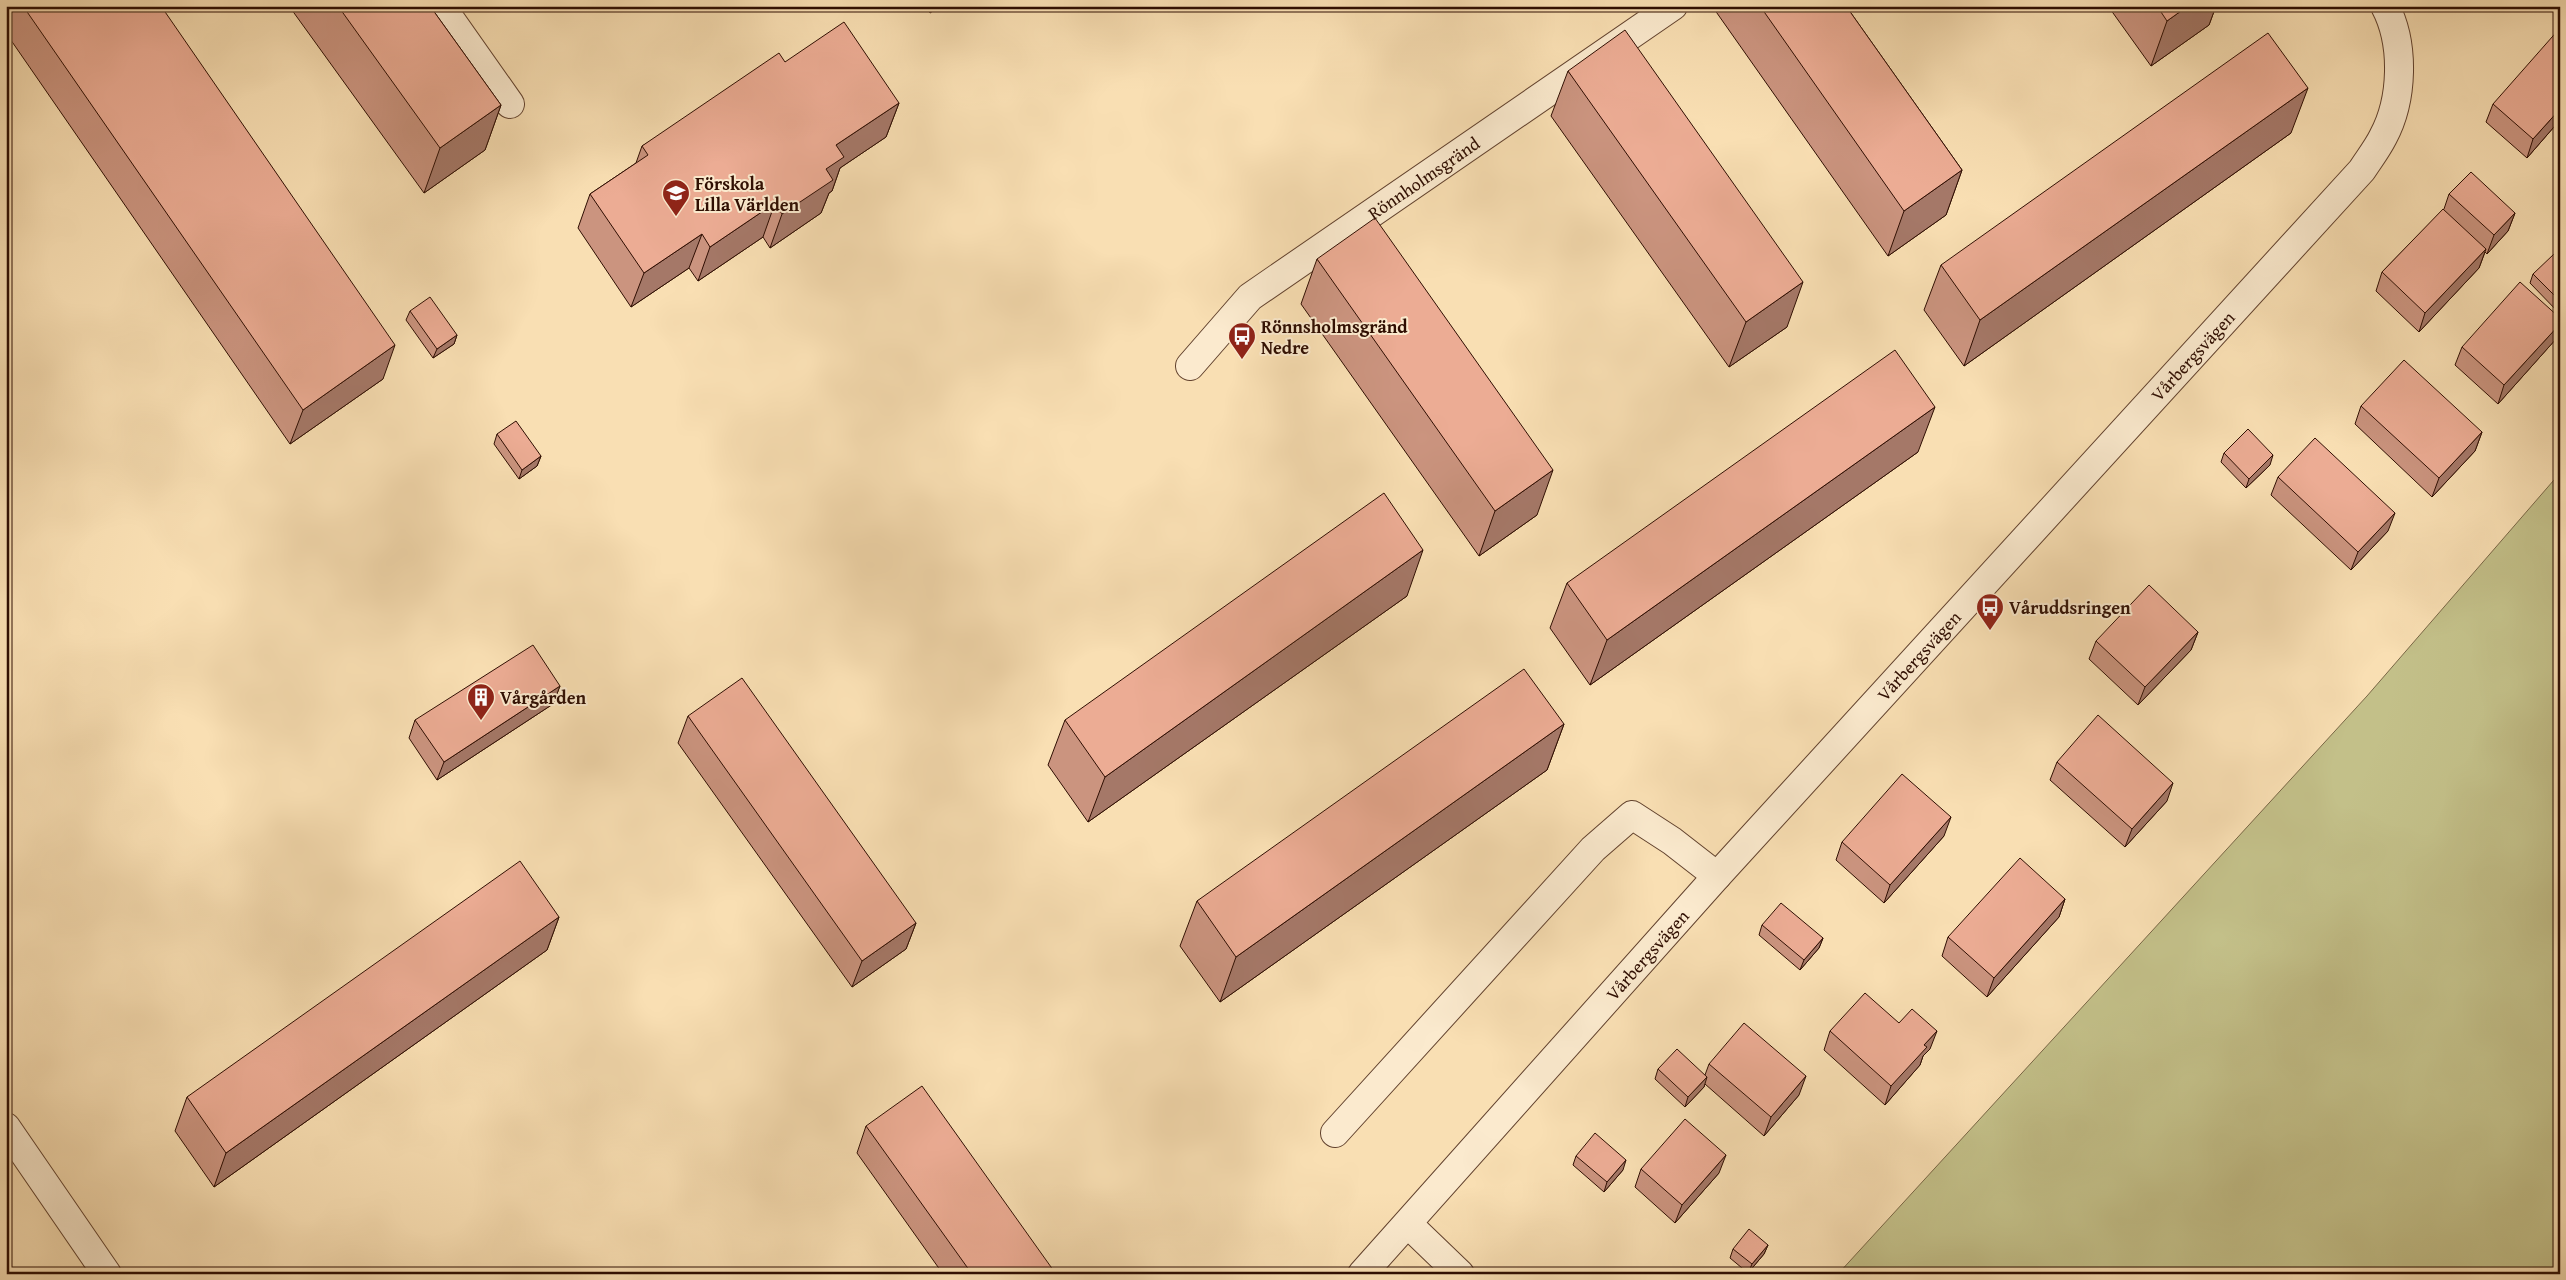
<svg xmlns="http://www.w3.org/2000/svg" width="2566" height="1280" viewBox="0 0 2566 1280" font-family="'Gentium Book Plus',serif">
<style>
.green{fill:#c3c089;stroke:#796746}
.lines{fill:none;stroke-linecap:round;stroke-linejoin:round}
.minor-casing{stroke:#62422e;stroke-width:30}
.minor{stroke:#fbeace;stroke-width:28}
.wall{fill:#cb947f;stroke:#2f0e02}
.shaded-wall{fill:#a57868;stroke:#2f0e02}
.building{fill:#ecac94;stroke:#2f0e02}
.labels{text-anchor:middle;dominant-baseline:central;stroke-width:4;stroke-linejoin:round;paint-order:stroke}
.street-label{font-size:18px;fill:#2f0e02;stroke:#fbeace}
.poi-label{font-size:18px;font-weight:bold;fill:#2f0e02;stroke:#fbeace;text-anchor:start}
</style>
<rect width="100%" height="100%" fill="#f9dfb3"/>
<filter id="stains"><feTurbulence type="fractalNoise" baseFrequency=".004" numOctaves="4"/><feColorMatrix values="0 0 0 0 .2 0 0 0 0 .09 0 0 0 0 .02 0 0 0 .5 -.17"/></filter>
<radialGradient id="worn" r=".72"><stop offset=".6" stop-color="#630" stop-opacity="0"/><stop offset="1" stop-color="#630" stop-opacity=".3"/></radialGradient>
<path class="green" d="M2560,473V1274H1838L2367,696Z"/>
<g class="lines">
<g class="minor-casing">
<g id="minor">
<path d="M441,6L510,104"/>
<path id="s1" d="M1190,366L1250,297L1673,6"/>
<path d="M6,1127L107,1274"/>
<path d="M1335,1133L1593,849L1632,815L1672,841L1717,876"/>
<path d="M1408,1224L1460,1274"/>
<path id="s2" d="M1362,1274L1717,876L2362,170C2369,159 2377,149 2383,137C2403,100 2405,44 2385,6"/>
</g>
</g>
<use href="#minor" class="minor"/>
</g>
<g class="wall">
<path d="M6,6H161L383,379L290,444L6,33Z"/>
<path d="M289,6H430L501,105L485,150L424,193Z"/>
<path d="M925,6H939L930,13Z"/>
<path d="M1712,6H1846L1962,170L1946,215L1888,256Z"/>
<path d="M2108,6H2216L2209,25L2151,66Z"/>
<path d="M785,62L899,103L886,137L840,168L832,191L829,193L821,213L770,248L763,237L698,281L689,268L631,307L578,228L590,194L636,163L642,146Z"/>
<path d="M1568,71L1787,327L1729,367L1551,116Z"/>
<path d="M2493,104L2560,120L2527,158L2486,122Z"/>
<path d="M2291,133L1964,366L1924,310L1941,265Z"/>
<path d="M2449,194L2515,213L2508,231L2487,254L2485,252L2479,268L2419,332L2376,291L2382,272L2444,209Z"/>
<path d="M1317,259L1537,515L1479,556L1301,304Z"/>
<path d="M2560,260V314L2530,283L2533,274Z"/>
<path d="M410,311L457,335L454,344L433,358L406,320Z"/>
<path d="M2560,318V329L2556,339L2498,404L2455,365L2462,347Z"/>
<path d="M2361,406L2482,432L2475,451L2432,497L2355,424Z"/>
<path d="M497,434L541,456L537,466L519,479L494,444Z"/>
<path d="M1918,452L1590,685L1550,628L1567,583Z"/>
<path d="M2224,453L2270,465L2246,488L2221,462Z"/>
<path d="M2278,477L2388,531L2351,570L2271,495Z"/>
<path d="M1407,596L1088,822L1048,765L1065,720Z"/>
<path d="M2198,632L2191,650L2138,705L2089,659L2096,641Z"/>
<path d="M560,686L553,704L437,780L409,738L415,720Z"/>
<path d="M688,716L916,923L906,949L852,987L678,743Z"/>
<path d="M1564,724L1547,770L1220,1002L1180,946L1197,901Z"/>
<path d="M2057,762L2167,801L2125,847L2050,780Z"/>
<path d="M1944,836L1884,903L1836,860L1842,842Z"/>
<path d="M2065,899L2059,917L1987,997L1942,956L1948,937Z"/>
<path d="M559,917L547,950L214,1187L175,1131L187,1097Z"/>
<path d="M1762,925L1823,938L1819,948L1800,970L1759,935Z"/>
<path d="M1899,1023L1930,1049L1923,1056L1920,1065L1885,1105L1824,1050L1830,1031Z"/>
<path d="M1709,1064L1799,1095L1764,1136L1705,1084L1704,1087L1685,1107L1655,1079L1658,1069L1705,1075Z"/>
<path d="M866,1126L1056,1274H943L857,1153Z"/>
<path d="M1576,1156L1623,1170L1604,1192L1573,1165Z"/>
<path d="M1641,1169L1719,1173L1675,1223L1635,1187Z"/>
<path d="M1768,1245L1764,1254L1748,1273L1730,1258L1733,1249Z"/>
</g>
<g class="shaded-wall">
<path d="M932,6H939L930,13Z"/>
<path d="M2188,6H2216L2209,25L2151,66L2167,21Z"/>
<path d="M2308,88L2291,133L1964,366L1980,320Z"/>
<path d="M899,103L886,137L840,168L832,191L829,193L821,213L770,248L782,214L826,169L836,145Z"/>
<path d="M501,105L485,150L424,193L440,148Z"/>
<path d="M2560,109V120L2527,158L2533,139Z"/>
<path d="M1962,170L1946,215L1888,256L1904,211Z"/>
<path d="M775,203L763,237L698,281L710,247Z"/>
<path d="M2515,213L2508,231L2487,254L2494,235Z"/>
<path d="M702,234L689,268L631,307L644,273Z"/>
<path d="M2486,249L2479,268L2419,332L2425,313Z"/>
<path d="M1803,282L1787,327L1729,367L1746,322Z"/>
<path d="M2560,324V329L2556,339L2498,404L2504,385Z"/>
<path d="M457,335L454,344L433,358L437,349Z"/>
<path d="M395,345L383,379L290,444L303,410Z"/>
<path d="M1935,407L1918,452L1590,685L1607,640Z"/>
<path d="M2482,432L2475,451L2432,497L2439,478Z"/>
<path d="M2273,455L2270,465L2246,488L2249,479Z"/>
<path d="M541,456L537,466L519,479L522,470Z"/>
<path d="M1553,470L1537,515L1479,556L1495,511Z"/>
<path d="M2395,513L2388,531L2351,570L2358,552Z"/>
<path d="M1423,550L1407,596L1088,822L1105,777Z"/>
<path d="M2198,632L2191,650L2138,705L2145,687Z"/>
<path d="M560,686L553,704L437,780L444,762Z"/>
<path d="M1564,724L1547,770L1220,1002L1236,957Z"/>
<path d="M2173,783L2167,801L2125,847L2132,829Z"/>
<path d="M1951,817L1944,836L1884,903L1890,885Z"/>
<path d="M2065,899L2059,917L1987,997L1994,978Z"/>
<path d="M559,917L547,950L214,1187L226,1153Z"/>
<path d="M916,923L906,949L852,987L862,961Z"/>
<path d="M1823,938L1819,948L1800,970L1804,960Z"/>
<path d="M1937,1031L1930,1049L1923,1056L1920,1065L1885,1105L1891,1086L1924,1045Z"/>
<path d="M1806,1076L1799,1095L1764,1136L1771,1117Z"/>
<path d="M1707,1077L1704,1087L1685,1107L1688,1097Z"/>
<path d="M1726,1155L1719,1173L1675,1223L1682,1205Z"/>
<path d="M1626,1160L1623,1170L1604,1192L1607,1182Z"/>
<path d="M1768,1245L1764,1254L1748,1273L1752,1264Z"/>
</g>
<g class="building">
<path d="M23,6H161L395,345L303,410Z"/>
<path d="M338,6H430L501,105L440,148Z"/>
<path d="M1760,6H1846L1962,170L1904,211Z"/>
<path d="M2157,6H2188L2167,21Z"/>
<path d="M844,22L899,103L836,145L844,157L826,169L833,180L782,214L775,203L710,247L702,234L644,273L590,194L648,155L642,146L779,53L785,62Z"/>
<path d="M2560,28V109L2533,139L2493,104Z"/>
<path d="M1625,30L1803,282L1746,322L1568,71Z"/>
<path d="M2268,33L2308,88L1980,320L1941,265Z"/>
<path d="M2471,172L2515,213L2494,235L2449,194Z"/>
<path d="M2443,209L2486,249L2425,313L2382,272Z"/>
<path d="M1375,218L1553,470L1495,511L1317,259Z"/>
<path d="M2554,254L2560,260V301L2533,274Z"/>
<path d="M2520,282L2560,318V324L2504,385L2462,347Z"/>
<path d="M430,297L457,335L437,349L410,311Z"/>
<path d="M1895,350L1935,407L1607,640L1567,583Z"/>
<path d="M2404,360L2482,432L2439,478L2361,406Z"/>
<path d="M516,421L541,456L522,470L497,434Z"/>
<path d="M2248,429L2273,455L2249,479L2224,453Z"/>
<path d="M2315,438L2395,513L2358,552L2278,477Z"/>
<path d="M1384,493L1423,550L1105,777L1065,720Z"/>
<path d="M2149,585L2198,632L2145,687L2096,641Z"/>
<path d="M533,645L560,686L444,762L415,720Z"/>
<path d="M1524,669L1564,724L1236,957L1197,901Z"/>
<path d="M742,678L916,923L862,961L688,716Z"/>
<path d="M2098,715L2173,783L2132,829L2057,762Z"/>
<path d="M1902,774L1951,817L1890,885L1842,842Z"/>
<path d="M2020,858L2065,899L1994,978L1948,937Z"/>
<path d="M520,861L559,917L226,1153L187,1097Z"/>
<path d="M1781,903L1823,938L1804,960L1762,925Z"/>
<path d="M1865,993L1899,1023L1912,1009L1937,1031L1924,1045L1927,1047L1891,1086L1830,1031Z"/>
<path d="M1744,1023L1806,1076L1771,1117L1709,1064Z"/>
<path d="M1677,1049L1707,1077L1688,1097L1658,1069Z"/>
<path d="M922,1086L1056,1274H972L866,1126Z"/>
<path d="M1685,1119L1726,1155L1682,1205L1641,1169Z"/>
<path d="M1595,1133L1626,1160L1607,1182L1576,1156Z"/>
<path d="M1749,1229L1768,1245L1752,1264L1733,1249Z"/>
</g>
<defs>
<g id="school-pin" transform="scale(1.4375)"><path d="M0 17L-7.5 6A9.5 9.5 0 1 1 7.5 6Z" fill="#8f2418" stroke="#fbeace"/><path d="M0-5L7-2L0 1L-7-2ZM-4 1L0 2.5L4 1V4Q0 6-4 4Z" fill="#fff"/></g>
<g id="bus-pin" transform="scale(1.4375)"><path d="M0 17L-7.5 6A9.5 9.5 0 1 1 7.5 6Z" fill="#8f2418" stroke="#fbeace"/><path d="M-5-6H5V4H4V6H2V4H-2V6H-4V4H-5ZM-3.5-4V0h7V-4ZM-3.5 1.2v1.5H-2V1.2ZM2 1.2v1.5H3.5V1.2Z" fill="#fff"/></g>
<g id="building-pin" transform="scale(1.4375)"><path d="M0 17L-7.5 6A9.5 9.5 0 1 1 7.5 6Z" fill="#8f2418" stroke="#fbeace"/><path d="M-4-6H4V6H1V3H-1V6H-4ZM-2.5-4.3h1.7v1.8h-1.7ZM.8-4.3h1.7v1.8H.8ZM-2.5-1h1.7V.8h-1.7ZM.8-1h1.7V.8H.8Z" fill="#fff"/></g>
</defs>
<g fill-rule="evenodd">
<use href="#school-pin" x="676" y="193"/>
<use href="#bus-pin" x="1242" y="336"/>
<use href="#bus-pin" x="1990" y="607"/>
<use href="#building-pin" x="481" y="697"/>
</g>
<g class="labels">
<g class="street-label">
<text stroke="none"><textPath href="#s1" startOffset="302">Rönnholmsgränd</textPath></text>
<text stroke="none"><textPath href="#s2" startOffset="1238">Vårbergsvägen</textPath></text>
<text stroke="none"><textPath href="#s2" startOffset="832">Vårbergsvägen</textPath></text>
<text stroke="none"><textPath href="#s2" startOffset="428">Vårbergsvägen</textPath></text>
</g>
<g class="poi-label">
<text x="695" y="183">Förskola<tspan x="695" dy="21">Lilla Världen</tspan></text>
<text x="1261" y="326">Rönnsholmsgränd<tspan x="1261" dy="21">Nedre</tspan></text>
<text x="2009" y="607">Våruddsringen</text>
<text x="500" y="697">Vårgården</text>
</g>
</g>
<rect width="2566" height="1280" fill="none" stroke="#f9dfb3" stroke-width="25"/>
<rect x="8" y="8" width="2551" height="1265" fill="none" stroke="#2f0e02" stroke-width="2.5"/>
<rect x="12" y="12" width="2541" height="1255" fill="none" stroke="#2f0e02"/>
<rect width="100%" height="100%" filter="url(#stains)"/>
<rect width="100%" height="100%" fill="url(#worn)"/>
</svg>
